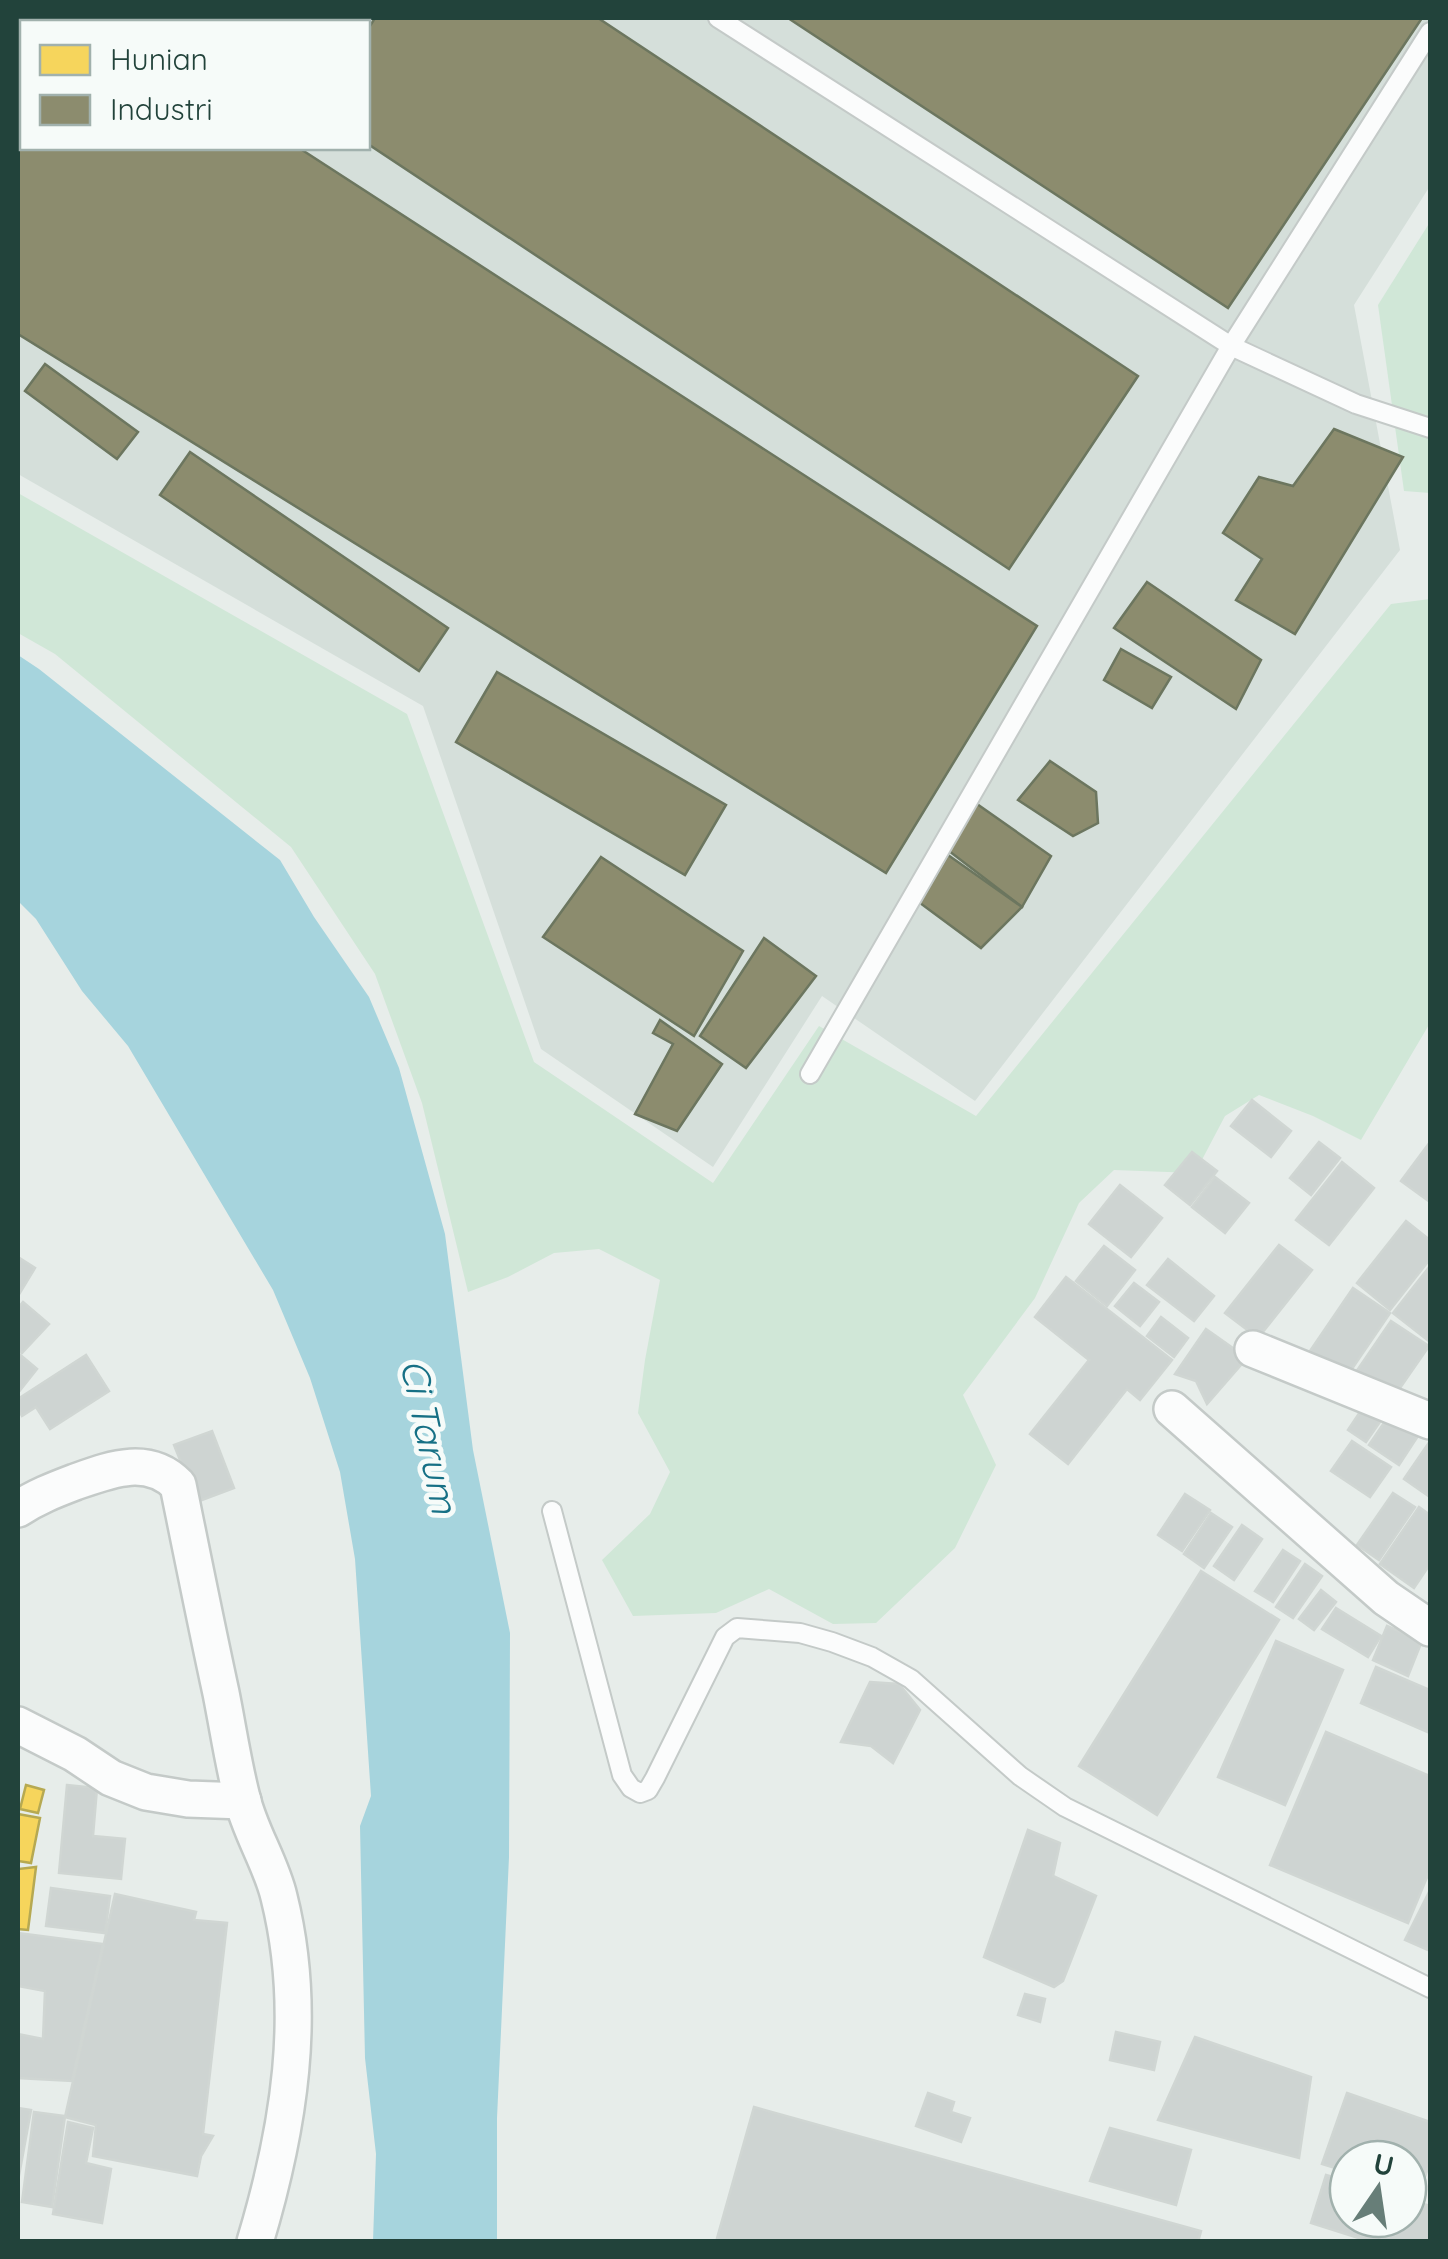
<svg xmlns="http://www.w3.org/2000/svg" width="1448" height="2259" viewBox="0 0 1448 2259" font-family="Quicksand,sans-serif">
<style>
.built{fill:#d5dfda;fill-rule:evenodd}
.green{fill:#d0e7d7}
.water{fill:#a6d4dd}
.homes{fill:#f6d55c;stroke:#b6a952;stroke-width:2.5}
.industry{fill:#8c8c6e;stroke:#6c765f;stroke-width:2.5}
.building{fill:#ced4d2;stroke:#d0d6d3;stroke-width:2.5}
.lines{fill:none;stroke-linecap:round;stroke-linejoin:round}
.service-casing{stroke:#c4cac8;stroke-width:22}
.minor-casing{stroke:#c4cac8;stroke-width:40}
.service{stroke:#fbfcfc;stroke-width:18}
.minor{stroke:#fbfcfc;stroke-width:35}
.labels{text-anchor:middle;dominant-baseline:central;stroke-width:10;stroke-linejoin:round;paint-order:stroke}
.water-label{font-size:38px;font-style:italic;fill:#167085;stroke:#f6fbf9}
</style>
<rect width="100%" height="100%" fill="#e7edea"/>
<path class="built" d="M18,18H1430V186L1354,305L1400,550L975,1101L822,996L713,1167L541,1049L423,706L18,474ZM22,22H368V148H22Z"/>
<g class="green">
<path d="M1430,222V493L1404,491L1378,305Z"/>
<path d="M18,493L407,714L534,1062L713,1183L819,1026L976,1116L1391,604L1430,599V1023L1361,1140L1313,1116L1259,1095L1225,1116L1195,1173L1114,1170L1079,1203L1035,1298L963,1395L996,1465L955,1548L876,1623L833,1624L769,1589L716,1613L633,1616L602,1560L650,1514L670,1472L638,1413L645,1360L660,1280L599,1249L554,1253L508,1277L468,1292L422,1103L375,974L291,847L55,654L18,633Z"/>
</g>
<path class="water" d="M18,655L39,669L280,860L314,917L369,997L399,1068L445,1234L473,1450L510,1633L509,1857L497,2118V2241H373L376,2154L365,2058L360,1826L371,1796L355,1559L340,1472L310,1378L273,1290L128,1046L82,991L36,919L18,901Z"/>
<g class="homes">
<path d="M26,1785L44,1790L38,1813L20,1809Z"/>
<path d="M18,1814L40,1818L31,1863L18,1861Z"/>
<path d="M36,1867L28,1930L18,1929V1869Z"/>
</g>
<g class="industry">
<path d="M18,18H99L106,22H22V148H299L1037,626L886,873L18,334Z"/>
<path d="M133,18H210L206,22H141Z"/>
<path d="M375,18H598L1138,376L1009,569L368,144V29Z"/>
<path d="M788,18H1422L1228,308Z"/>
<path d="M45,364L138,432L117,459L25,391Z"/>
<path d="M1334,429L1403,457L1295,634L1236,600L1262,559L1223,533L1259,477L1293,486Z"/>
<path d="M190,452L448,628L419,671L160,495Z"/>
<path d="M1147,582L1261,660L1236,709L1114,628Z"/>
<path d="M1121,649L1171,677L1152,708L1104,680Z"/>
<path d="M497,672L726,805L685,875L456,742Z"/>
<path d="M1050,761L1096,792L1098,823L1073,836L1018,800Z"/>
<path d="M977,804L1051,856L1022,907L949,851Z"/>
<path d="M948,855L1022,907L981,948L920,903Z"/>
<path d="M601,857L743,951L694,1036L543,937Z"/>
<path d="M764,938L816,976L746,1068L700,1036Z"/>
<path d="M660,1020L722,1064L677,1131L635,1114L673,1044L653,1033Z"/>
</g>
<g class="building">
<path d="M1252,1100L1291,1131L1271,1157L1231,1126Z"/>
<path d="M1319,1142L1340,1158L1311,1195L1290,1178Z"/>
<path d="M1430,1142V1202L1401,1181Z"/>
<path d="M1192,1152L1217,1171L1190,1205L1165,1185Z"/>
<path d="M1342,1162L1374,1188L1329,1245L1296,1220Z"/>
<path d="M1215,1177L1249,1203L1225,1233L1192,1207Z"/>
<path d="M1120,1185L1162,1218L1131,1257L1089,1224Z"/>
<path d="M1406,1221L1430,1240V1259L1390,1310L1357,1283Z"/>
<path d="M1279,1245L1312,1270L1258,1338L1225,1313Z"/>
<path d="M1104,1246L1135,1270L1107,1306L1076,1281Z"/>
<path d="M18,1257L35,1268L18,1296Z"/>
<path d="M1168,1259L1214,1296L1194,1321L1147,1285Z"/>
<path d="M1430,1266V1342L1393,1313Z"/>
<path d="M1066,1277L1172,1360L1140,1400L1127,1389L1068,1464L1030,1434L1089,1360L1035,1317Z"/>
<path d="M1134,1283L1159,1302L1140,1326L1115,1306Z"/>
<path d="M1353,1288L1390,1313L1343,1382L1306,1357Z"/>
<path d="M23,1302L49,1324L22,1353L18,1349V1308Z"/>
<path d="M1161,1317L1188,1338L1174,1357L1147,1336Z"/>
<path d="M1391,1321L1429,1346L1391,1401L1354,1375Z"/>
<path d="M1206,1329L1247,1358L1207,1404L1196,1381L1175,1374Z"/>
<path d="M18,1353L37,1369L18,1393Z"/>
<path d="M86,1355L109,1391L50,1429L36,1407L22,1416L18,1409V1399Z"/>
<path d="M1366,1403L1384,1416L1366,1442L1348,1430Z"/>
<path d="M1388,1417L1418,1436L1399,1465L1369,1445Z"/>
<path d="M212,1431L234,1488L197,1502L174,1445Z"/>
<path d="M1352,1441L1391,1467L1370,1497L1331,1471Z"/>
<path d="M1430,1441V1497L1404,1479Z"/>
<path d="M1393,1493L1415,1507L1379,1560L1357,1545Z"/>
<path d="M1185,1494L1210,1510L1182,1551L1158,1535Z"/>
<path d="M1419,1507L1430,1515V1564L1414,1588L1380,1564Z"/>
<path d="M1211,1513L1232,1527L1204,1568L1184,1554Z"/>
<path d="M1242,1525L1262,1539L1234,1580L1214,1566Z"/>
<path d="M1283,1550L1300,1561L1273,1602L1255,1591Z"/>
<path d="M1305,1564L1322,1576L1293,1618L1276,1607Z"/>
<path d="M1201,1571L1279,1620L1157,1815L1079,1766Z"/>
<path d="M1321,1590L1336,1602L1314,1630L1299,1619Z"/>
<path d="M1336,1608L1381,1636L1368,1657L1322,1629Z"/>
<path d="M1387,1626L1422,1641L1408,1676L1373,1660Z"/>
<path d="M1276,1641L1343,1670L1285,1805L1218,1777Z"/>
<path d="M1376,1667L1430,1690V1733L1361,1703Z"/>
<path d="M870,1682L899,1684L920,1710L893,1763L871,1746L841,1742Z"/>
<path d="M1326,1732L1430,1776V1870L1408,1923L1270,1865Z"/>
<path d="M67,1785L97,1788L93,1836L125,1839L121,1879L59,1873Z"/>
<path d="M1028,1830L1060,1843L1053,1876L1096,1896L1063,1981L1054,1987L984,1957Z"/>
<path d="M51,1888L110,1896L105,1933L46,1926Z"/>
<path d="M1430,1890V1943L1428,1950L1405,1940Z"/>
<path d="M115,1894L196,1912L194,1920L227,1923L203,2134L213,2136L201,2156L197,2176L93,2156L96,2125L65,2117Z"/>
<path d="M18,1933L103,1944L72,2081L18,2078V2034L43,2039L45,1991L18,1986Z"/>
<path d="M1025,1994L1045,1999L1040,2022L1018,2015Z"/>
<path d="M1116,2032L1160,2042L1154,2070L1110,2060Z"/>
<path d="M1195,2037L1311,2077L1299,2158L1158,2120Z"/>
<path d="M928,2093L954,2102L951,2112L970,2118L961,2142L916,2126Z"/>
<path d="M1347,2093L1430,2122V2162L1418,2197L1408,2193V2159H1348V2172L1322,2164Z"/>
<path d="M754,2107L1201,2231L1198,2242H716Z"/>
<path d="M18,2108L31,2110L18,2181Z"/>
<path d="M34,2112L65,2116L52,2207L22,2202Z"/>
<path d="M68,2122L93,2128L86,2163L111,2169L102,2223L53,2214Z"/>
<path d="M1110,2128L1191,2150L1176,2205L1090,2181Z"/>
<path d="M1326,2175L1348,2181V2219H1408V2199L1430,2206V2242H1371L1311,2223Z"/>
</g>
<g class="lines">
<g class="service-casing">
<g id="service">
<path d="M718,18L1231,346L1356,404L1430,428"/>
<path d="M810,1074L1231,346L1430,32"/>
<path d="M552,1511L622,1775L631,1788L640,1793L648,1790L655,1778L725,1637L737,1628L800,1633L832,1642L872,1657L911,1679L1020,1776L1065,1807L1430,1988"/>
</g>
</g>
<g class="minor-casing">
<g id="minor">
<path d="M1253,1349L1430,1421"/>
<path d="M1172,1409L1386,1598L1430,1628"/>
<path d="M18,1509C36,1497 54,1490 75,1482C109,1470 148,1454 178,1485C192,1554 206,1624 221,1693C228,1728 233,1763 242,1798C250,1832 271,1863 279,1897C308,2013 289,2129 255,2242"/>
<path d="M18,1725L75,1754L111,1778L146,1792L188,1799L243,1801"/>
</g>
</g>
<use href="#service" class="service"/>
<use href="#minor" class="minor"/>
</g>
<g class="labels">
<g class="water-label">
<text transform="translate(430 1436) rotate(78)">Ci Tarum</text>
</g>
</g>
<rect width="1448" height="2259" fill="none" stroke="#22433b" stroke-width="40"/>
<rect x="20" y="20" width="350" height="130" fill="#f6fbf9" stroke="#a1b1ad" stroke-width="2.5"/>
<rect x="40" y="45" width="50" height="30" fill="#f6d55c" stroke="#a1b1ad" stroke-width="2.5"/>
<text x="110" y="70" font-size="30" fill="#22433b">Hunian</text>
<rect x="40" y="95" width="50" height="30" fill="#8c8c6e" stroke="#a1b1ad" stroke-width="2.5"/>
<text x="110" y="120" font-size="30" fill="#22433b">Industri</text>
<g transform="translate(1378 2189) rotate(13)"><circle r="48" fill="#f6fbf9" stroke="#a1b1ad" stroke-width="2.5"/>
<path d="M0-8L18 38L0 25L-18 38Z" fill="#677e78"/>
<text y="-15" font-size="28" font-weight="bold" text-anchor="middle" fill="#22433b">U</text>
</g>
</svg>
